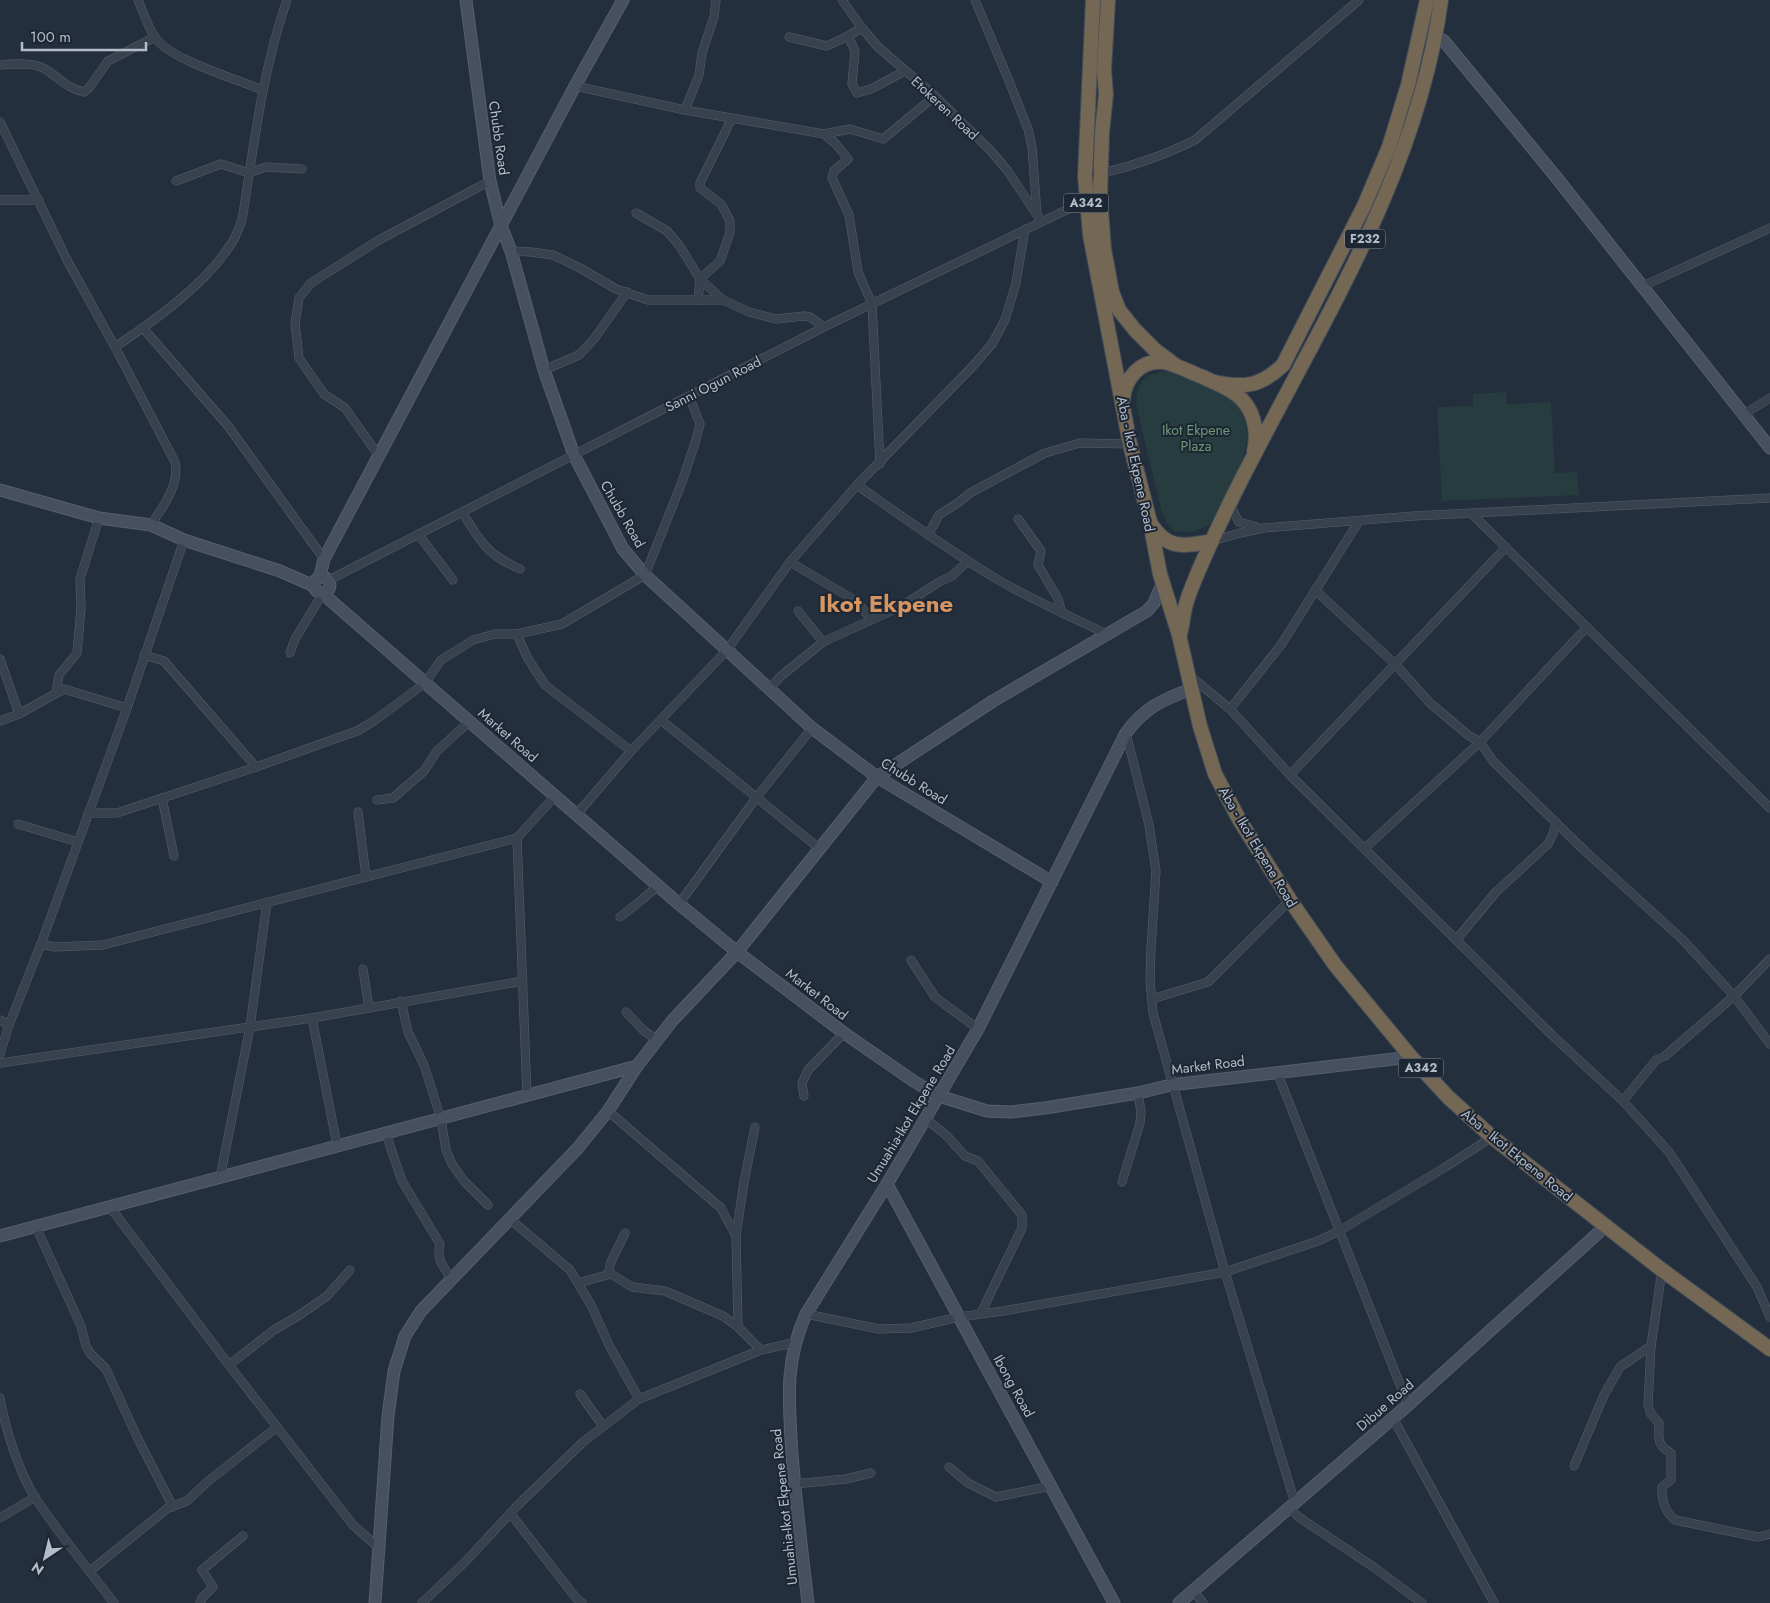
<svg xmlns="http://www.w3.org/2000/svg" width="1770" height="1603" viewBox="0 0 1770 1603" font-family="Jost,sans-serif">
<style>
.green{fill:#263c3f}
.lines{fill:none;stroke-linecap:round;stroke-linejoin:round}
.street-casing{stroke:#565f6c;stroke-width:9}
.secondary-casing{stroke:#565f6c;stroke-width:13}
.highway-casing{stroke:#434c59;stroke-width:16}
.street{stroke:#38414e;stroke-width:8}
.secondary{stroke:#465061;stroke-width:11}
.highway{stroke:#746855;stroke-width:14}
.labels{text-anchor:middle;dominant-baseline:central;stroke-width:4;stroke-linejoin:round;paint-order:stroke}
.shield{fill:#1d2633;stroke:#878f9c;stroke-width:1}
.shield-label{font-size:12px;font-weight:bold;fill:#b4bcc9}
.street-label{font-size:14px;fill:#b4bcc9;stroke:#1d2633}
.park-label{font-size:14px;fill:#6b9a76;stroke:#1d2633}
.town-label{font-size:24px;font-weight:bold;fill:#d59563;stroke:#1d2633}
</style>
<rect width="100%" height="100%" fill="#242f3e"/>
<g class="green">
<path d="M1167,371C1184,377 1200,384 1217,391C1221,394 1227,395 1230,398C1268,432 1232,482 1215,518L1208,526L1191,532L1174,531L1168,525L1162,513L1136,404L1138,387L1147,375Z"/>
<path d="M1506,392L1507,404L1551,402L1555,473L1577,472L1579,495L1442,501L1437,407L1473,406V394Z"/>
</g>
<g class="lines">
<g class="street-casing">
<g id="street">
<path d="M138,0C144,14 150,34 161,44C180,62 236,79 262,90"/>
<path d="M842,0L862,28L878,47L935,96L991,151L1007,170L1041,221"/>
<path d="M975,0L1009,81L1028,129L1032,147L1037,215"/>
<path d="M848,36L855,51L852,84L857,93L871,89L905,71"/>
<path d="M789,37L827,46L848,36L862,28"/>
<path d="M0,65C12,64 32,62 43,68C60,77 63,87 84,92L89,88L108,61L155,37"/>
<path d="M575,86L685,110L824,134L850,129L883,139L935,96"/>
<path d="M685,110L699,75L702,53L714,17L716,0"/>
<path d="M0,122L68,262L115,347L175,462C180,485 163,506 151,525"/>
<path d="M824,134L836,144L848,159L834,171L832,178L849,215L858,272L872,304L880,464"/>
<path d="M1085,176C1120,171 1163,156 1195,140L1359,0"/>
<path d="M176,181L221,164L249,173L266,167L302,169"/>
<path d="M0,200H39"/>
<path d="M636,213L667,231L679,245L700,279L723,300L749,312L776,319L804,316L810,317L824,327"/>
<path d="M511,251L531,252L553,255L580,268L616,289L648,300H723"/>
<path d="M1643,286L1770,228"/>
<path d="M698,300L700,279L720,261L730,233V221L721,204L700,188V183L732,118"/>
<path d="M143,328L228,426L324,559"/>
<path d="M115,347C154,321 206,284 231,244C236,237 239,228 242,220C254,146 262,71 287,0"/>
<path d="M544,370L579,355L594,339L627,292"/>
<path d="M1743,415L1770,398"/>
<path d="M379,456L345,408L324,394L299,358L295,323L299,298L311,283L379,240L490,181"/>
<path d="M857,485C904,518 951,552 1000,581C1035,601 1071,617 1107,634"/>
<path d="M1230,505L1239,522L1257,527"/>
<path d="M462,512C481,542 486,554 520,569"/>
<path d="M1472,514L1770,808"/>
<path d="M1018,519L1041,551L1038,565L1058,599L1062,613"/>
<path d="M418,534L453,580"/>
<path d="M928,535L939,515L959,502L970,493L1045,453L1080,443L1130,444"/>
<path d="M1212,541L1240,533L1264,528L1414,516L1770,498"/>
<path d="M790,562L856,601L871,619"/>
<path d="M329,580L824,327L1089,199"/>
<path d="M1315,590L1395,664L1430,703L1468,735L1480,742L1493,761L1505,773L1585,851L1683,940L1734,996L1770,1044"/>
<path d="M798,611L823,642"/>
<path d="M517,634L527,657L545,685L631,751"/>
<path d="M290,653L295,639L323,593"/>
<path d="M144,655L164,661L256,767"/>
<path d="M0,659L19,714L64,689L127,708"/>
<path d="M1189,675L1230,709L1290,775L1553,1036L1623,1101L1669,1152L1757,1287L1770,1317"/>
<path d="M769,689L781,676L823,642L902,606L939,582L952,576L968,561"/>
<path d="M56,693L59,675L77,653L81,608L80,579L99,518"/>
<path d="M1230,709L1281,645L1359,521"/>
<path d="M661,720L820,849"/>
<path d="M0,721L19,714"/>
<path d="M1126,733L1149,825L1156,871L1151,948L1150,980L1153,1013L1225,1272L1295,1503"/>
<path d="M1290,775L1506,547"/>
<path d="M162,798L174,856"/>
<path d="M377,800L393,798L424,771L437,751L470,721"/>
<path d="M358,812L366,877"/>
<path d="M88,813H117L256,767L357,731L374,721L425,683L441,660L473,640L495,634H517L562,624L645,575L682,482L696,440L700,424L689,396"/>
<path d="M577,814L631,751L727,650L790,562L857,485L972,367L992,344L1005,320L1016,283L1025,229"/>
<path d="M18,824L78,842"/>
<path d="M517,838L527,1096"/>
<path d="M1364,849L1480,742L1587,627"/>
<path d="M679,904L756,798L812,728"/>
<path d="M620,917L639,902L658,886"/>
<path d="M1456,940L1496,892L1548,844L1553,834L1556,822"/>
<path d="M41,944L55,947L103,945L517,838L555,796"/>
<path d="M911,960L935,997L978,1029"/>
<path d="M363,969L369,1008"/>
<path d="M1152,999L1208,982L1290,900"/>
<path d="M401,1001L408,1032L424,1065L441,1119L446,1150L452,1164L464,1181L488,1205"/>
<path d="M626,1012L643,1030L657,1040"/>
<path d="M312,1018L337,1145"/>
<path d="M0,1020L9,1025"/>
<path d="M0,1054L9,1025L41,944L127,708L184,540"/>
<path d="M0,1063L312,1018L523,981"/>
<path d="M1277,1072L1408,1405"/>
<path d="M804,1096L802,1083L808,1070L844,1033"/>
<path d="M1623,1101L1656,1060L1665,1056L1734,996L1770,959"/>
<path d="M608,1111L721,1208L736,1236"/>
<path d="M925,1118L947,1136L965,1156L978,1161L1022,1215V1228L981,1313"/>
<path d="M386,1134L402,1181L440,1244C436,1259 443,1267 452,1279"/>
<path d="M220,1178L250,1027L267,902"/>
<path d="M1122,1182L1140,1123L1141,1112L1138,1093"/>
<path d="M110,1207L229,1365L353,1525L378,1547"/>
<path d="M510,1219L570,1270L591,1305L609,1345L639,1399"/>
<path d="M36,1227L81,1326L86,1346L90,1353L106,1369L137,1437L173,1507"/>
<path d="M625,1233L611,1262L609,1270L611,1274L632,1287L665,1291L723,1316L738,1327L761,1350"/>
<path d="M1662,1270L1651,1346L1648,1405L1651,1414L1659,1423C1659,1438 1656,1445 1671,1453V1480L1662,1487C1661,1499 1665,1512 1675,1520L1758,1537L1770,1534"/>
<path d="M578,1283L611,1274"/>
<path d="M806,1314L879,1329L911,1328L959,1317L1003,1311L1225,1272L1318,1241L1339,1231L1444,1168L1492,1137"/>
<path d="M738,1327L736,1236L744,1182L755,1127"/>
<path d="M229,1365L274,1330L298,1316L327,1296L350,1270"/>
<path d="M580,1394L603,1426"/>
<path d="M0,1398C5,1428 19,1473 36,1499C60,1535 88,1569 114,1603"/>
<path d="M1393,1418L1494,1603"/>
<path d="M1574,1466L1604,1395L1620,1367L1651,1346"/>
<path d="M949,1467L968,1483L996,1497L1051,1486"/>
<path d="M794,1484L846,1479L871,1473"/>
<path d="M1289,1508L1300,1518L1375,1568L1422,1603"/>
<path d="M510,1513L576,1598L582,1603"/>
<path d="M0,1518L35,1497"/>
<path d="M90,1571L168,1508L187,1501L206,1483L277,1427"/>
<path d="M1193,1591L1203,1603"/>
<path d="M200,1603L202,1598L213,1587L202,1570L243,1536"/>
<path d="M422,1603L465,1562L518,1505L583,1442L639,1399L761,1350L797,1342"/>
</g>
</g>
<g class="secondary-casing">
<g id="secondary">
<path d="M466,0L490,181L501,226L511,251L544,370L574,455L623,549L645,575L812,728L877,777L1052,882"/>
<path d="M1435,36L1444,41L1556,177L1770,448"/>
<path d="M0,490L99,518L151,525L184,540L280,571L314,586"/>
<path d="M320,576L324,559L575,86L623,0"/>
<circle cx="322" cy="585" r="8"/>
<path d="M323,593L330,600L679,904L737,952L844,1033L915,1082L939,1096L987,1111L1011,1112L1045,1108L1138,1093L1171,1085L1411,1057"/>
<path d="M887,1184L1114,1603"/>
<path d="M0,1236L637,1066"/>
<path d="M375,1603L388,1416L394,1371L405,1336L421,1311L577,1149L608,1111L637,1066L672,1021L737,952L877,777L993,701L1147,611L1154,603L1162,584"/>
<path d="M808,1603C802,1553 796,1504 792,1454C789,1403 784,1362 806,1314L887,1184L978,1029L1126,733C1144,708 1162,700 1191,689"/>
<path d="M1179,1603L1408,1405L1607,1225"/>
</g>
</g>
<g class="highway-casing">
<g id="highway">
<path d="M1093,0L1085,176L1090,235L1130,444L1150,522L1160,574L1179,635L1200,726L1215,774L1240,821L1290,900L1335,965L1411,1057L1448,1097L1492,1137L1662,1270L1770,1349"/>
<path d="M1108,0L1104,70L1106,94L1102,133L1100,197L1104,249L1112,292L1119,310L1135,330L1155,350L1175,365"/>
<path d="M1214,382C1244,388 1260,387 1283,365L1364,206L1389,147L1408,85L1427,0"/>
<path d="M1123,399C1125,378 1141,359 1164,362C1177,365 1190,372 1203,377C1217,384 1235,390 1245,403C1255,416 1258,435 1254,451"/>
<path d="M1151,524C1168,551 1185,546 1212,541"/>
<path d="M1180,634C1183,624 1183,614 1186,604C1189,593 1194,582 1198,572C1279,382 1413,209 1441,0"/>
</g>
</g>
<use href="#street" class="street"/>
<use href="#secondary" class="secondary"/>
<use href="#highway" class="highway"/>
</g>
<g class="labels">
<g class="shield">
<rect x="1063.5" y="193.5" width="45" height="19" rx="4"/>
<rect x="1345" y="229.5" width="40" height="19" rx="4"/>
<rect x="1398.5" y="1058.5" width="45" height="19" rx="4"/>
</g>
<g class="shield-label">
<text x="1086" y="203">A342</text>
<text x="1365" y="239">F232</text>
<text x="1421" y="1068">A342</text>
</g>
<g class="street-label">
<text transform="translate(945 108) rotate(43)">Etokeren Road</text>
<text transform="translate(499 138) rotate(82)">Chubb Road</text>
<text transform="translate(713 384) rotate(-27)">Sanni Ogun Road</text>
<text transform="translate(1136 464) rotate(78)">Aba - Ikot Ekpene Road</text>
<text transform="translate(623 514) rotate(60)">Chubb Road</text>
<text transform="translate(508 735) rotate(41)">Market Road</text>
<text transform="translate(914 781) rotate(32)">Chubb Road</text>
<text transform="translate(1258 847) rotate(59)">Aba - Ikot Ekpene Road</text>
<text transform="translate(817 994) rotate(38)">Market Road</text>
<text transform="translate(1208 1065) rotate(-7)">Market Road</text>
<text transform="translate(911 1114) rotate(-59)">Umuahia-Ikot Ekpene Road</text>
<text transform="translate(1517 1155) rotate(39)">Aba - Ikot Ekpene Road</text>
<text transform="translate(1014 1386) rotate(61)">Ibong Road</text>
<text transform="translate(1385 1405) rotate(-41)">Dibue Road</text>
<text transform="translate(784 1507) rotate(-96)">Umuahia-Ikot Ekpene Road</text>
</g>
<g class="park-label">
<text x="1196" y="430">Ikot Ekpene<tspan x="1196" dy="16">Plaza</tspan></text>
</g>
<g class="town-label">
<text x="886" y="603">Ikot Ekpene</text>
</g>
</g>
<g transform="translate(45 1558) rotate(215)" stroke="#1d2633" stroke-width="4" paint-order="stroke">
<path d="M0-4L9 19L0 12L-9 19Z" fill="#b4bcc9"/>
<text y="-8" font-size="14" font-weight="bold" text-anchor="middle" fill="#b4bcc9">N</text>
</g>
<path d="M22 42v8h124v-8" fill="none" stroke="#b4bcc9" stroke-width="2.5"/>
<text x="30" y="42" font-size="15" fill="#b4bcc9" stroke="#1d2633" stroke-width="4" paint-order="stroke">100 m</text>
</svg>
